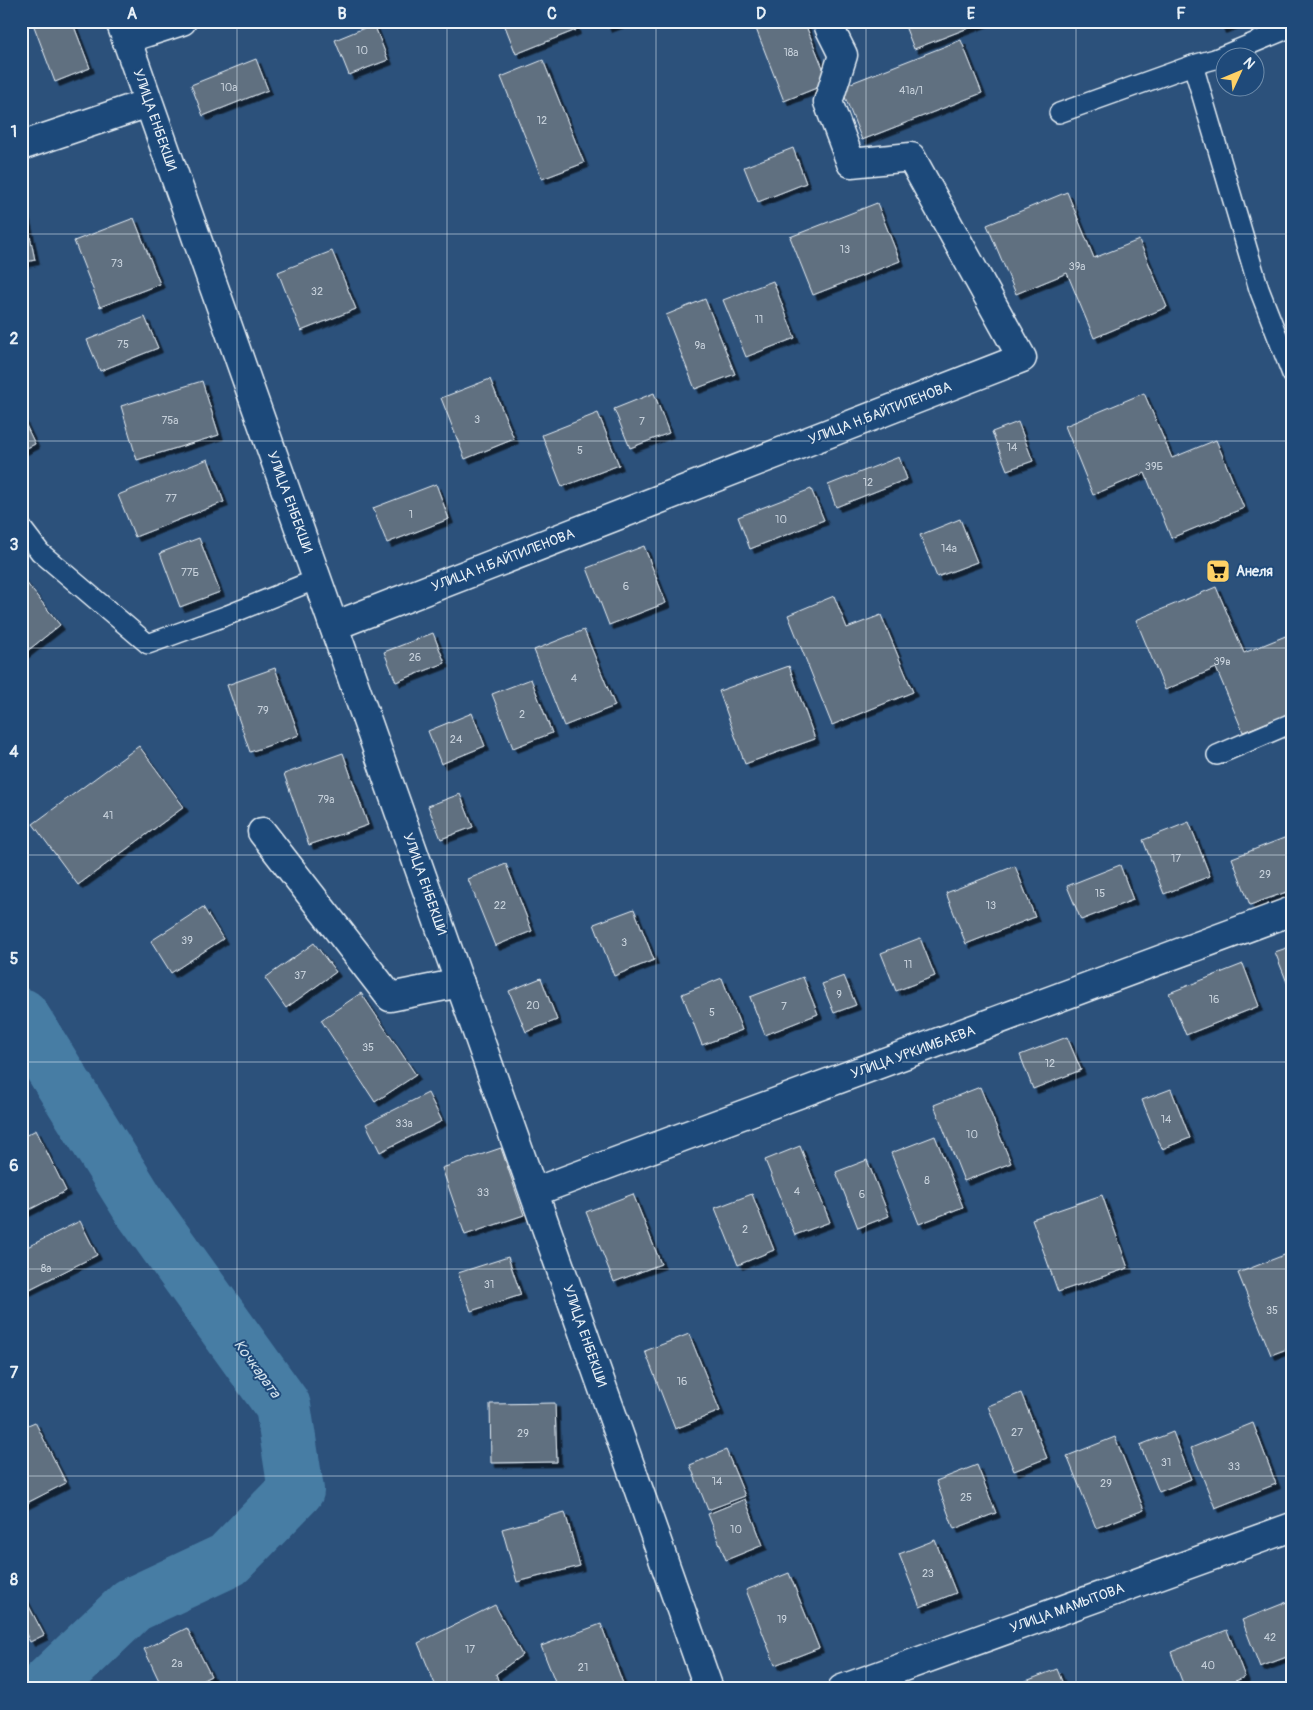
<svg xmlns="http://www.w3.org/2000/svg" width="1313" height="1710" viewBox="0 0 1313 1710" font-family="Pangolin,sans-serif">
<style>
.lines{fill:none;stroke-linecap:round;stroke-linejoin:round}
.river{stroke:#477da4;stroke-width:56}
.building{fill:#606f80;stroke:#e8f1f8;filter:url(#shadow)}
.lane-casing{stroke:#e8f1f8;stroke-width:22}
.street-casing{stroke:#e8f1f8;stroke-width:31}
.lane{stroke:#1f4a7a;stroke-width:19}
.street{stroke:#1f4a7a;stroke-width:28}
.grid{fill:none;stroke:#e8f1f8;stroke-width:1;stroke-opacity:0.55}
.labels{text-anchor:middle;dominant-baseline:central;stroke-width:4;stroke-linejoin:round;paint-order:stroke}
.number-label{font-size:11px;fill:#c6d0da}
.street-label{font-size:14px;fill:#e8f1f8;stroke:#1f4a7a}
.poi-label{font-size:14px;font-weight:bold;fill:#e8f1f8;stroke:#1f4a7a;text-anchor:start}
.water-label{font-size:15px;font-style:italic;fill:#d0e0eb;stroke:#1f4a7a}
.neatline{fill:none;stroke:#e8f1f8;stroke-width:2}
.grid-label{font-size:16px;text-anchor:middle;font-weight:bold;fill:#e8f1f8}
</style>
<defs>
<filter id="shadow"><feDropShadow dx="4.5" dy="4.5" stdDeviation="0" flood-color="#0009"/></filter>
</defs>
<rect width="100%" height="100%" fill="#2c517b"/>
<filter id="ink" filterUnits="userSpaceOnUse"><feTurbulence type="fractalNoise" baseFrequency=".02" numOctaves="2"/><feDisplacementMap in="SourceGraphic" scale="10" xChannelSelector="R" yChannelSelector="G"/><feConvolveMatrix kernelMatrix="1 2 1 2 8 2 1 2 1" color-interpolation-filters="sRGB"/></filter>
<g filter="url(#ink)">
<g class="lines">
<path class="river" d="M21,1016L140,1207L283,1406L296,1490L228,1560L132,1605L44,1689"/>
</g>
<g class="building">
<path d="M32,21H72L90,68L55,82Z"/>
<path d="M503,21H573L576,30L516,54Z"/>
<path d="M604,21H626L607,28Z"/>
<path d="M753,21H804L829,83L784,101Z"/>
<path d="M903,21H983L984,22L914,49Z"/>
<path d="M1218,21H1242L1221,29Z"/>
<path d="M374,24L388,60L349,75L335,40Z"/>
<path d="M961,40L982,93L862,140L841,87Z"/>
<path d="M256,59L268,90L203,116L191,85Z"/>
<path d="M543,60L584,163L542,179L501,77Z"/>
<path d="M793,148L806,183L758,202L744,167Z"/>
<path d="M1067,192L1094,258L1139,240L1167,307L1094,338L1067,273L1016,294L987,225Z"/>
<path d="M877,203L900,261L813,295L790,237Z"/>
<path d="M21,212H25L35,260L21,263Z"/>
<path d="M134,218L160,284L100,307L74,241Z"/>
<path d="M332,251L356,309L301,331L278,272Z"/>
<path d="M773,281L795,338L746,357L723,300Z"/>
<path d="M705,299L735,374L695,389L666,315Z"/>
<path d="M145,317L158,348L100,371L87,340Z"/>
<path d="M490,379L514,439L465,459L441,398Z"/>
<path d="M202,381L219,435L137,460L121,406Z"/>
<path d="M654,393L669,433L630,448L614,409Z"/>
<path d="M1144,393L1172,458L1216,440L1244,508L1171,538L1145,473L1093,495L1065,426Z"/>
<path d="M598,413L619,465L562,487L542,435Z"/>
<path d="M21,415L35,444L21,451Z"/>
<path d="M1018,422L1033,461L1007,470L992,432Z"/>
<path d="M899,457L907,479L836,507L828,485Z"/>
<path d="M208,459L224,502L135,537L118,495Z"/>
<path d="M436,484L449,519L387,543L373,508Z"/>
<path d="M811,489L824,520L750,549L738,517Z"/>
<path d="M960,519L977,562L937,577L920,535Z"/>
<path d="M199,538L220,592L180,607L160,553Z"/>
<path d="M644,546L666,603L609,625L587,568Z"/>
<path d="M21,576L60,625L21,656Z"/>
<path d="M1216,587L1244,653L1288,635L1292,643V713L1243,732L1216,668L1165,690L1136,620Z"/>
<path d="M834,596L847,628L881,615L913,692L832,725L788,615Z"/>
<path d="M584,630L615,706L564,726L534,650Z"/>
<path d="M433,633L445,663L396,682L384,652Z"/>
<path d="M789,666L815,739L745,764L719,691Z"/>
<path d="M275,668L299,735L250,752L227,685Z"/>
<path d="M531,679L552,733L513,748L492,694Z"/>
<path d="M472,713L485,746L441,764L428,731Z"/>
<path d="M139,746L184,807L78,885L33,824Z"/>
<path d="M343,753L368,825L309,845L284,774Z"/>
<path d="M460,794L473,827L441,839L428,806Z"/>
<path d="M1189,822L1210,876L1164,894L1143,840Z"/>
<path d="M1292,835V890L1250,905L1232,858Z"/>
<path d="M506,864L532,931L495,946L468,879Z"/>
<path d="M1120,865L1133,900L1081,920L1067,886Z"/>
<path d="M1015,866L1035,917L966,944L946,893Z"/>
<path d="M203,907L223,939L171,973L151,941Z"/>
<path d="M634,909L654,960L614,976L594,924Z"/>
<path d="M920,938L935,976L896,991L881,953Z"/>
<path d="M314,943L336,972L286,1008L265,978Z"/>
<path d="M1292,946V995L1275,952Z"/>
<path d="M1243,964L1259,1006L1186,1035L1169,993Z"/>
<path d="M844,976L856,1005L834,1013L822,984Z"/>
<path d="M803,977L818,1014L765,1035L750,997Z"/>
<path d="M541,978L557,1020L526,1032L509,991Z"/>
<path d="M722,978L742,1030L702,1045L682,994Z"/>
<path d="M361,993L416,1075L375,1102L321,1020Z"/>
<path d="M1067,1037L1081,1070L1033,1089L1020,1055Z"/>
<path d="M980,1087L1011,1163L964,1181L934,1105Z"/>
<path d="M1171,1089L1190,1138L1162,1149L1142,1100Z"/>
<path d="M428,1093L442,1121L380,1152L366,1124Z"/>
<path d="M36,1130L66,1191L21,1214V1138Z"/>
<path d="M935,1136L963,1207L919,1224L891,1153Z"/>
<path d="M800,1146L830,1222L795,1235L765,1160Z"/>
<path d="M501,1148L524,1215L465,1235L442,1168Z"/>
<path d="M867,1160L889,1216L858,1228L836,1172Z"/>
<path d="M633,1194L661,1264L614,1282L586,1212Z"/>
<path d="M752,1194L774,1250L738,1265L715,1208Z"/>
<path d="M1102,1195L1128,1268L1058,1292L1032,1219Z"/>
<path d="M80,1221L97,1255L26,1291L21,1281V1250Z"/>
<path d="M1292,1252V1347L1271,1355L1238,1273Z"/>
<path d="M508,1257L521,1295L471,1311L458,1273Z"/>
<path d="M689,1334L720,1411L675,1429L645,1351Z"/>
<path d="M1021,1393L1047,1458L1014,1471L988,1406Z"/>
<path d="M555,1403L557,1462L491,1463L490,1404Z"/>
<path d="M35,1422L66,1483L21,1506V1428Z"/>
<path d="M1253,1423L1276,1484L1215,1508L1191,1448Z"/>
<path d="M1173,1432L1191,1479L1159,1492L1140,1445Z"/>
<path d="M1115,1437L1144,1510L1096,1528L1067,1456Z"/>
<path d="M726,1450L745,1496L708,1510L690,1465Z"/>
<path d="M977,1465L996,1513L954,1529L936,1481Z"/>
<path d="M745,1499L763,1545L726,1560L708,1514Z"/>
<path d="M565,1512L580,1566L517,1582L502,1529Z"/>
<path d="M935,1540L956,1593L920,1607L899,1554Z"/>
<path d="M789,1573L819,1648L775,1665L746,1590Z"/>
<path d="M21,1591L44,1635L30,1642L21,1624Z"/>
<path d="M1292,1600V1655L1260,1667L1242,1620Z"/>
<path d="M495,1605L522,1655L496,1674L501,1689H437L418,1643Z"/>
<path d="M601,1624L625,1689H558L541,1646Z"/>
<path d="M187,1628L211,1676L186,1689H163L144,1649Z"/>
<path d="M1227,1630L1245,1677L1216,1689H1185L1171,1652Z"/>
<path d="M1057,1669L1065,1689H1014L1013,1686Z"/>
</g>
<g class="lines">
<g class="lane-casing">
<g id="lane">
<path d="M1292,27L1215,59L1193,65L1259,289L1292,374"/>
<path d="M1059,113L1193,65"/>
<path d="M21,527L40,552L148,644L228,615L317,579"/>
<path d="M1217,755L1292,723"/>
</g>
</g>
<g class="street-casing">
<g id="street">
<path d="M120,21L709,1689"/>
<path d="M126,39L182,21"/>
<path d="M21,146L148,103"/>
<path d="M334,626L1022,358L911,157L851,163L828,102L843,55L829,27"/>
<path d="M262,832L390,997L460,983"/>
<path d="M534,1192L1292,911"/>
<path d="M842,1689L1292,1527"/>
</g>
</g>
<use href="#lane" class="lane"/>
<use href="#street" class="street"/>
</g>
</g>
<path class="grid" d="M237,21V1689M447,21V1689M656,21V1689M866,21V1689M1076,21V1689M21,234H1292M21,441H1292M21,648H1292M21,855H1292M21,1062H1292M21,1269H1292M21,1476H1292"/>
<defs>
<g id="supermarket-square" transform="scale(1.25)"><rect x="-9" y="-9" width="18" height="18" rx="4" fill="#ffd166" stroke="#1f4a7a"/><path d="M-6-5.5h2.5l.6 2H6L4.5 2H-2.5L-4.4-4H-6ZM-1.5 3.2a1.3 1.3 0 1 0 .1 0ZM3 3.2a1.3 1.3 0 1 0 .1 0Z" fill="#111"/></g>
</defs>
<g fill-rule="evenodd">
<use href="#supermarket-square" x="1218" y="571"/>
</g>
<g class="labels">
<g class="number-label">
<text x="362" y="50">10</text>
<text x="791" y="52">18а</text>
<text x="229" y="87">10а</text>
<text x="911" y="90">41а/1</text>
<text x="542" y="120">12</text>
<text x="845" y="249">13</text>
<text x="117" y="263">73</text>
<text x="1077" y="266">39а</text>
<text x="317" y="291">32</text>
<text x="759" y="319">11</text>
<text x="123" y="344">75</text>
<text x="700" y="345">9а</text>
<text x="477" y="419">3</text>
<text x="170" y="420">75а</text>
<text x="642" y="421">7</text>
<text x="1012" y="447">14</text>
<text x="580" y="450">5</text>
<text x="1154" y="466">39Б</text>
<text x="868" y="482">12</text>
<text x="171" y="498">77</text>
<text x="411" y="514">1</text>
<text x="781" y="519">10</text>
<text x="949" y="548">14а</text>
<text x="190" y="572">77Б</text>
<text x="626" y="586">6</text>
<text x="415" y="657">26</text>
<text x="1222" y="661">39в</text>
<text x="574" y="678">4</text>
<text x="263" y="710">79</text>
<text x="522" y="714">2</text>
<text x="456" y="739">24</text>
<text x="326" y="799">79а</text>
<text x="108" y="815">41</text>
<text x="1176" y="858">17</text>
<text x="1265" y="874">29</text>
<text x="1100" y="893">15</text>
<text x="500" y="905">22</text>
<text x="991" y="905">13</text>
<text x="187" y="940">39</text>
<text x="624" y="942">3</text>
<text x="908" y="964">11</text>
<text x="300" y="975">37</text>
<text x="839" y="994">9</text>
<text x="1214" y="999">16</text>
<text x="533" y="1005">20</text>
<text x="784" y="1006">7</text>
<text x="712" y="1012">5</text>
<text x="368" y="1047">35</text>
<text x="1050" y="1063">12</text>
<text x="1166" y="1119">14</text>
<text x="404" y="1123">33а</text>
<text x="972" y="1134">10</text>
<text x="927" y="1180">8</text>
<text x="797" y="1191">4</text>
<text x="483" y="1192">33</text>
<text x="862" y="1194">6</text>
<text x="745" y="1229">2</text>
<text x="46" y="1268">8а</text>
<text x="489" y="1284">31</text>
<text x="1272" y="1310">35</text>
<text x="682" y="1381">16</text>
<text x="1017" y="1432">27</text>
<text x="523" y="1433">29</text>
<text x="1166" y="1462">31</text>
<text x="1234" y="1466">33</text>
<text x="717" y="1481">14</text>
<text x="1106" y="1483">29</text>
<text x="966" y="1497">25</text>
<text x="736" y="1529">10</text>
<text x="928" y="1573">23</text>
<text x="782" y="1619">19</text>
<text x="1270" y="1637">42</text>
<text x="470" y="1649">17</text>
<text x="177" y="1663">2а</text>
<text x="1208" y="1665">40</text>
<text x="583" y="1667">21</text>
</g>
<g class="street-label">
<text transform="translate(155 120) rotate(71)">УЛИЦА ЕНБЕКШИ</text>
<text transform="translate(880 413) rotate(-21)">УЛИЦА Н.БАЙТИЛЕНОВА</text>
<text transform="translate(290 502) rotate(70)">УЛИЦА ЕНБЕКШИ</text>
<text transform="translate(503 560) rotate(-21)">УЛИЦА Н.БАЙТИЛЕНОВА</text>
<text transform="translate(425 884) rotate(71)">УЛИЦА ЕНБЕКШИ</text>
<text transform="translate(913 1052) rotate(-20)">УЛИЦА УРКИМБАЕВА</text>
<text transform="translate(585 1336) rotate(71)">УЛИЦА ЕНБЕКШИ</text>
<text transform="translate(1067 1608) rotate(-20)">УЛИЦА МАМЫТОВА</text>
</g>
<g class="poi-label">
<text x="1236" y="571">Анеля</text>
</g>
<g class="water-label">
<text transform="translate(257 1369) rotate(54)">Кочкарата</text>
</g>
</g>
<rect width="1313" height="1710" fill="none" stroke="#1f4a7a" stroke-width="55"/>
<g transform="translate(1240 72) rotate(46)"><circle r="24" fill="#1f4a7a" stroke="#6f8dac"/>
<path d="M0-4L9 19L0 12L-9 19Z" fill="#ffd166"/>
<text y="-8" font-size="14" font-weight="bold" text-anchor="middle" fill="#e8f1f8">N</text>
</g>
<rect x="28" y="28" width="1258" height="1654" class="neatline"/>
<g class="grid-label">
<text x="132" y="19">A</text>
<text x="342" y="19">B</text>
<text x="552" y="19">C</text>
<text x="761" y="19">D</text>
<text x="971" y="19">E</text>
<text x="1181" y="19">F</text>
<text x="14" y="137">1</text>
<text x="14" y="344">2</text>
<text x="14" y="550">3</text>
<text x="14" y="757">4</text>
<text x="14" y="964">5</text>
<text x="14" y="1171">6</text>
<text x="14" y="1378">7</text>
<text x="14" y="1585">8</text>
</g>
</svg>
